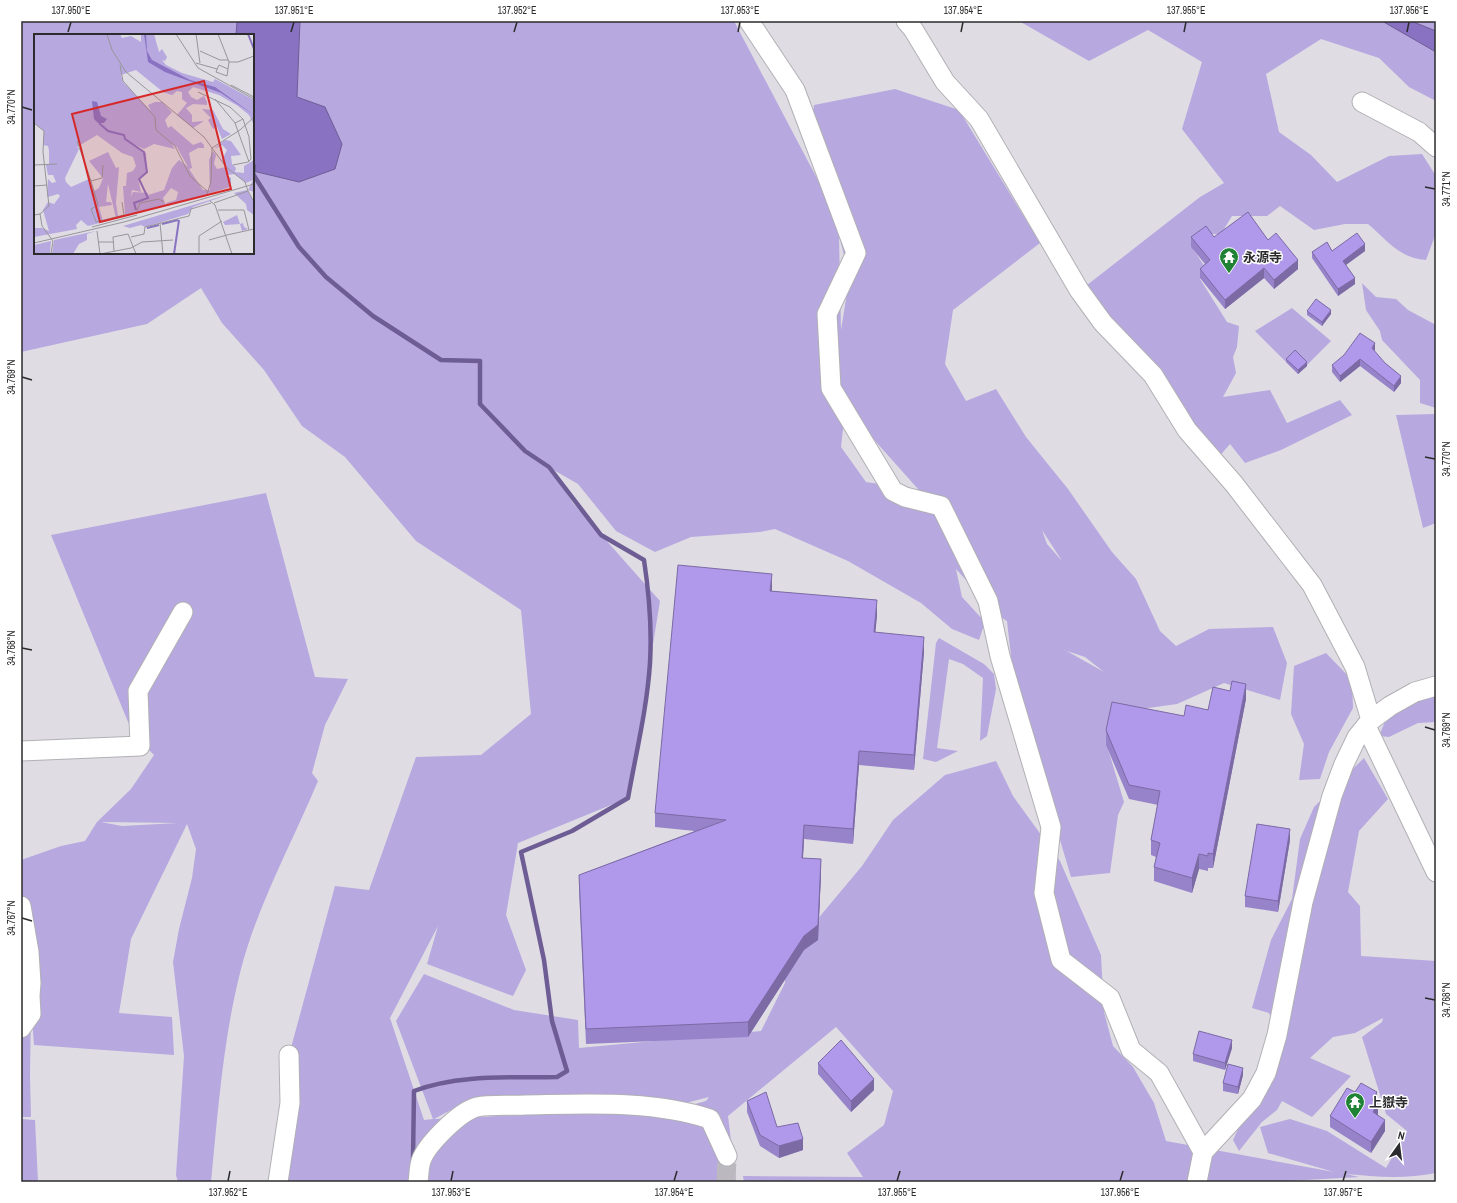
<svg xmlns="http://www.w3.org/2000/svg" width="1457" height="1203" viewBox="0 0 1457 1203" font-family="'Archivo Narrow','Noto Sans JP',sans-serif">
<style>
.green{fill:#b7a8e0;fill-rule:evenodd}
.water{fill:#8a72c2;stroke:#6e5d95}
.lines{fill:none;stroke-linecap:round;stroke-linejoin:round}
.stream{stroke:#6e5d95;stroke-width:4.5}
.minor-tunnel{stroke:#bbb9bf;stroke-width:19;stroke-dasharray:19 10;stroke-linecap:butt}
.minor-casing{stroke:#b1b0b5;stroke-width:21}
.minor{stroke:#fff;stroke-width:19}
.wall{fill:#9783ca}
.shaded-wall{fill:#7b6aa4}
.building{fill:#b098eb;stroke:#7b6aa4}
.ticks{fill:none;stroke:#2b2b2d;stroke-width:1.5}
.labels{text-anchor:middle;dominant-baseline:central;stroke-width:3;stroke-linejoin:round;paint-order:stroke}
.poi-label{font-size:13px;font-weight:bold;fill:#2b2b2d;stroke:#fff;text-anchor:start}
.inset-river{fill:none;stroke:#8a72c2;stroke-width:2}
.inset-road{fill:none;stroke:#97969a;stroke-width:1}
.view{fill:#d62828;fill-opacity:0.15;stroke:#d62828;stroke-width:2}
.inset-edge{fill:none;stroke:#2b2b2d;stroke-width:2}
.neatline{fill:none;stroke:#2b2b2d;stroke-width:1.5}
.ticks-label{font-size:10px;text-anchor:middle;fill:#2b2b2d}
</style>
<rect width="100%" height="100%" fill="#dfdde3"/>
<g class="green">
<path d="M21,21H734L830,203L811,129L814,105L895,89L959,110L1040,243L953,310L945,364L966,401L996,389L1026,437L1068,489L1112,552L1136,579L1160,631L1176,646L1209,629L1273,627L1287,663L1280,700L1224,683L1177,704L1127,711L1108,749L1124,802L1118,815L1110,873L1071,877L1055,823L1048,781L1015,691L1007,621L999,616L956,569L962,597L985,622L979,640L952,629L921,603L848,561L775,529L760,532L691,537L655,552L616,531L578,484L550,468L573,503L660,601L628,798L518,843L506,915L526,970L513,996L427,964L438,926L390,1018L424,1120L433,1119L396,1021L424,974L514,1010L578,1020L579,1048L761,1031L785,983V958L862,866L893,820L945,775L996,761L1013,796L1060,861L1101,955L1104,1012L1113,1046L1133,1067L1154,1103L1166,1141L1334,1172L1268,1153L1260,1127L1290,1119L1327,1131L1386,1168L1407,1131L1386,1114L1362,1037L1382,1022L1383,1018L1355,1033L1333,1037L1310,1058L1351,1076L1312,1117L1282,1101L1277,1110L1262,1122L1239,1151L1233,1140L1252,1099L1277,1035L1269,1013L1252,1008L1271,940L1292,899L1300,839L1314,807L1364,758L1388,799L1359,831L1348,892L1360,906L1361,956L1436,961V1173C1406,1179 1377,1177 1346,1174L1359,1177L1269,1182H744L743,1176L863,1177L847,1153L884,1125L893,1091L836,1027L728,1116L736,1182H284L289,1055L335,886L369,890L416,757L481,755L531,714L521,610L416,541L345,457L302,426L264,370L222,323L201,288L147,324L21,352ZM35,35H253V253H35ZM839,236L844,255L852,262L841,330ZM843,405L918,489V490L866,482L841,447L845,411ZM1042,530L1062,561L1047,544ZM1064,650L1085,657L1104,672L1065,650ZM709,1097L706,1101L651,1116L589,1112L434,1119L466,1102L662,1109Z"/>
<path d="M1019,21H1436V101L1409,87L1379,58L1321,39L1266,74L1279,132L1311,155L1337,182L1389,156L1422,154L1436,176V233L1426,260C1399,258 1388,241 1368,224H1345L1314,230L1280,206L1267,216H1232L1221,234H1201L1191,246L1207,270L1200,279L1227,322L1239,326L1237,347L1233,357L1236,373L1223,397L1270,390L1287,423L1340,400L1352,415L1281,450L1245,463L1230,444L1217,459L1082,289L1200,197L1224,183L1182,129L1202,62L1148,30L1089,61Z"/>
<path d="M1362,283L1376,297L1396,299L1408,310L1436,325V408L1420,403V380L1382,340L1380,331L1366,310Z"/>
<path d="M1292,308L1331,341L1298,374L1255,331Z"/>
<path d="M1436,414V523L1423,528L1396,415Z"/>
<path d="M266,493L315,677L348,679L325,725L312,773L318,781C292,843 258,904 241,969C223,1039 218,1111 211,1182H178L176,1175L184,1056L173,962L179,929L192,878L196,849L187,824L131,939L119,1013L172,1017L174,1055L34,1045L31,1006L30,1076L31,1117H21V860L61,846L85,841L97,822L131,789L154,755L133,734L51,535ZM101,822L177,823H178L122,826Z"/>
<path d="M939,638L984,664L994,674L996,689L987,736L980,741L983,678L963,664L949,659L937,748L958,751L936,762L923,759L936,643Z"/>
<path d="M1326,653L1352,680L1353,708L1329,752L1320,779L1299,780L1304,744L1291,714L1294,666Z"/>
<path d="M1436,695V722L1418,723L1389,737L1379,736L1389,712L1417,700Z"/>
<path d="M21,1119L35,1120L38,1182H21Z"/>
</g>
<g class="water">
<path d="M237,21H300L297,97L325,107L342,144L335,169L299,182L253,171V35H236Z"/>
<path d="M1382,21H1411L1436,31V52Z"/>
</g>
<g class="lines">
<path class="stream" d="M254,166L253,174L299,247L326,277L373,316L441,360L480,361V404L525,451L549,467L601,535L644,560C649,593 652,629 650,663C647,708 636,753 628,798L572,831L521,852L544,960L552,1021L567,1071L557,1077C510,1078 459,1074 414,1091L413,1159"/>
<path class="minor-tunnel" d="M726,1182L727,1156"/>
<g class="minor-casing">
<g id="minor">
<path d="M749,21L795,90L856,253L827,314L831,388L893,491L905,497L941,506L988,601L1000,656L1051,827L1044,893L1061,960L1110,998L1131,1050L1159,1073L1203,1152"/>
<path d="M906,21L913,29L945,82L979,119L1079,290L1103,323L1153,375L1187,430L1234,484L1312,585L1355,667L1371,720"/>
<path d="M1362,102L1419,132L1436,147"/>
<path d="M1366,726L1436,872"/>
<path d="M21,751L140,746L138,691L183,612"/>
<path d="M21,906L29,952L31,983L30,996L31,1014L21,1028"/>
<path d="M278,1182L290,1103L289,1055"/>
<path d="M418,1182C419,1175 419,1167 421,1161C426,1145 460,1111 477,1107C492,1104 510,1106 525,1105C586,1104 652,1100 710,1119L727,1156"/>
<path d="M1197,1182L1203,1152L1252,1099L1266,1073L1277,1035L1303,902L1332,796L1344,764L1357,737L1371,720L1390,706L1415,692L1436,686"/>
</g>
</g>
<use href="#minor" class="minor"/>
</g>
<g class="wall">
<path d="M1191,237H1214L1268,240L1298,269L1274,289L1264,278L1225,309L1200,278V269L1205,264L1191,247Z"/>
<path d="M1332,251H1365L1346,265L1355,284L1338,296L1312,258V252Z"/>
<path d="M1307,311L1331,314L1322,326L1307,315Z"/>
<path d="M1375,350L1374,351L1401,383L1394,392L1360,366L1340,382L1332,372V365Z"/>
<path d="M1286,359L1307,366L1298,374L1286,362Z"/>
<path d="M772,591L877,615L875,633L924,652L914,770L859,765L853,844L804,839L803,858L821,874L818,940L804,950L748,1037L586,1044L579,889V875L695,831L655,827V813Z"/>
<path d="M1246,699L1213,868H1208V871L1199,869L1192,893L1154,881V867L1156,857L1151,855V840L1158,805L1129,799L1106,745V730L1184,716Z"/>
<path d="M1290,840L1278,912L1245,907V896Z"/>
<path d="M1232,1048L1225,1070L1193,1061V1054Z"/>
<path d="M818,1063L874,1090L851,1112L818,1074Z"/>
<path d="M1243,1075L1238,1094L1223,1091V1083Z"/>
<path d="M1355,1092L1377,1103L1378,1115L1385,1131L1371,1153L1330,1127V1116Z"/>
<path d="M747,1101L777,1127L803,1150L779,1158L760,1146L747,1112Z"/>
</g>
<g class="shaded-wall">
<path d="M1365,244V251L1343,267V261Z"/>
<path d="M1298,260V269L1274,289V280Z"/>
<path d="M1264,268V278L1225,309V300Z"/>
<path d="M1355,278V284L1338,296V289Z"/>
<path d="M1331,310V314L1322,326V322Z"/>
<path d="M1375,343V350L1372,355V348Z"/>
<path d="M1360,359V366L1340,382V376Z"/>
<path d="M1307,362V366L1298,374V370Z"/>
<path d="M1401,376V383L1394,392V386Z"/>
<path d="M772,574V589L770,606V591Z"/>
<path d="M877,600V615L874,647V632Z"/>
<path d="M924,637V652L914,770V755Z"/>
<path d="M1246,684V699L1213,868V854Z"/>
<path d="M859,751V765L853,844V829Z"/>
<path d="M804,825V839L802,873V858Z"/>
<path d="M1290,829V840L1278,912V901Z"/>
<path d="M1199,854V869L1192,893V878Z"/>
<path d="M821,859V874L818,940L804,950L748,1037V1022Z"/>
<path d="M1232,1040V1048L1225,1070V1063Z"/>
<path d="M1243,1068V1075L1238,1094V1087Z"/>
<path d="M874,1079V1090L851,1112V1101Z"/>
<path d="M1377,1092V1103L1372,1100Z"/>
<path d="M1378,1104V1115L1373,1123V1112Z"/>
<path d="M1385,1120V1131L1371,1153V1142Z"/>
<path d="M803,1139V1150L779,1158V1146Z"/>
</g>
<g class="building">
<path d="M1248,212L1268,240L1276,233L1298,260L1274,280L1264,268L1225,300L1200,269L1210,260L1191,237L1206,226L1214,237Z"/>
<path d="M1357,233L1365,244L1343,261L1355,278L1338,289L1312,252L1327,242L1332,251Z"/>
<path d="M1316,299L1331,310L1322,322L1307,311Z"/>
<path d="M1360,333L1375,343L1372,348L1385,363L1401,376L1394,386L1360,359L1340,376L1332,365L1344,355Z"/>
<path d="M1295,350L1307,362L1298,370L1286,359Z"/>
<path d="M678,565L772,574L770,591L877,600L874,632L924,637L914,755L859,751L853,829L804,825L802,858L821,859L818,925L804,936L748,1022L586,1029L579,875L726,820L655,813Z"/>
<path d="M1232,681L1246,684L1213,854L1208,853V856L1199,854L1192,878L1154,867L1160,843L1151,840L1160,791L1129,785L1106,730L1112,702L1184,716L1186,705L1208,710L1213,687L1230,691Z"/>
<path d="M1257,824L1290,829L1278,901L1245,896Z"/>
<path d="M1199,1031L1232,1040L1225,1063L1193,1054Z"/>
<path d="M841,1040L874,1079L851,1101L818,1063Z"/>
<path d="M1228,1064L1243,1068L1238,1087L1223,1083Z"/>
<path d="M1361,1083L1377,1092L1372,1100L1378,1104L1373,1112L1385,1120L1371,1142L1330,1116L1347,1088L1355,1092Z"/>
<path d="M766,1092L777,1127L798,1123L803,1139L779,1146L760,1135L747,1101Z"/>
</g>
<path class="ticks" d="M68,32L71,22M291,32L294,22M514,32L517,22M738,32L740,22M961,32L963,22M1184,32L1186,22M1407,32L1409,22M22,107L32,110M1425,187L1435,189M22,377L32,380M1425,457L1435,459M22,648L32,650M1425,727L1435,730M22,918L32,921M1425,998L1435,1000M228,1181L230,1171M451,1181L453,1171M674,1181L677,1171M897,1181L900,1171M1120,1181L1123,1171M1343,1181L1346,1171"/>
<defs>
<g id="temple-pin" transform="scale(1)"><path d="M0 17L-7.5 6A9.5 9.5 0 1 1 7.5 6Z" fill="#1f8235" stroke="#fff"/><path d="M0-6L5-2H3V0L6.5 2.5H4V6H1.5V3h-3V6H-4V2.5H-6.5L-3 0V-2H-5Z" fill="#fff"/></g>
</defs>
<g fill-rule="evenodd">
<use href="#temple-pin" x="1229" y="257"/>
<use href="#temple-pin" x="1355" y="1102"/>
</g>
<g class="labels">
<g class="poi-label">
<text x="1243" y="257">永源寺</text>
<text x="1369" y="1102">上嶽寺</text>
</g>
</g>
<g transform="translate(34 34)">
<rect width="220" height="220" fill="#dfdde3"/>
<path d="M0,0H86L88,4L97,2L107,8V0H120L125,18L128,15L133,23L131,27L128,26L132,31L148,39L179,48L181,45L220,66V91L215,81L204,72L185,61L159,53L154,58L157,63L163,66L170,62L173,68V71L159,70L152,74L158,81V88L170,87L159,94L143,81L153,69L148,65V58L143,57L138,61L129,58L102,36L87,41L89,48L117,77L114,71L121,68H128L138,78L131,86L134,94L137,92L159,111L167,108L170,111V114H164L155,119L158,134L155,135L169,156H176L175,126L179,117L182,121L180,130L183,135L192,133L188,126L193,116L188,111L180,115L191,106L197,107L207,121L197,122L198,130L202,134L201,138L210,139V132L220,126V158L214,156L219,146L212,149L201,140L193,141L197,144V152L193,154L133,172L132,169L142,166L144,158L137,154L129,164L132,172L54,192L47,186L42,191L43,195L0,203V194H8L15,197L9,176L14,168L20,170L26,162L24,160L14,163L13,161L14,145L18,149L22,148L19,141H14L12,131L15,130V117L14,112L9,111L10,97L0,89ZM63,101L88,119L99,123L102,132L99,137L93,139L92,152H89L91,181L84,182L82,169L85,133L82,134L74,118L55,127L69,144L65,154L60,157L55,145L37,153L32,148L31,144L45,115L43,113ZM99,110L110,115L120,110L141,115L138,110L143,113L154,133L145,126L138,134L130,156L114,161V159L99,158L97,163L98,156L107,158L104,144L113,138L112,119ZM74,150L82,184L69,187L65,173L78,171L77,168H72ZM168,75L179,76L189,95L197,100L188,105L183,93L179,95L174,86L177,84ZM213,156L220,168V181L213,176L212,170L200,159ZM199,159L159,173L154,180L111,193L107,191L96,194L89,192ZM203,181L206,190L209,189L210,193L214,195L208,197L206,190L191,191L189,188ZM62,197L53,200V206L45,210L39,220H18L20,206ZM17,207L16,220H0V211Z" fill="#b7a8e0" fill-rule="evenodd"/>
<path d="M110,0H112L113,17L118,26L156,46L181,53L220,81L187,59L131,38L114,28ZM58,67L63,68L67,82L73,85L70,89H64L60,85Z" fill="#8a72c2"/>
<path class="inset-river" d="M214,0L220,15M65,89L74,97L90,101L91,105L110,118L113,138L105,145L114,164L100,169L102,176M128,190L144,186M113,194L125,191M140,220L145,186"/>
<path class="inset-road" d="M73,0L78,16L92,38L170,103L178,114M142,0L164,34L220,65M162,0L166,29M184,0L195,28L193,42L182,38L185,31L194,35M166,17L186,26H194M195,28H204L220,22M162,29L183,35M86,31L89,47L121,83L122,96L141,112L156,142L173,157M197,51L220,63M164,58L196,73L209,85M181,65L201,89L215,128M0,89L10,97L9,118L15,172L6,180L0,181M43,107L57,147M178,114L192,133L211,148L214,157M0,131L23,130M69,131L68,144L57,147L64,171L57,175L62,188L90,181L88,168M199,131L214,128L217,125L215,103L209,85L201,89M0,152L13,151M173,160L177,148L178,114L206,96L220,83M176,167L181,171L198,220M180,169L214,157L220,168M184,176H210L215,196M103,177L106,169L125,165L130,168M6,180L8,192L19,207L17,220M126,189L129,220M58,193L103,181M111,193L155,182L157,175L177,169M63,197L66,220M193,201L220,195M97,203L110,200L111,193M175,206L193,201M64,208H80M0,209L90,188L220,150M80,217L79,203L94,200L102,220M66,220L97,214L108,208L139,206M165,220V202L188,187"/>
<path class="view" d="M170,47L197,155L66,188L38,80Z"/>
<rect width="220" height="220" class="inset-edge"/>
</g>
<rect width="1457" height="1203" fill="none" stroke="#ffffff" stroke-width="44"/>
<g transform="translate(1399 1145) rotate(14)" stroke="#ffffff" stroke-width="3" paint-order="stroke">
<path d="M0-3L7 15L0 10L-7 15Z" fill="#2b2b2d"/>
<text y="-6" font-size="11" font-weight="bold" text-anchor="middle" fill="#2b2b2d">N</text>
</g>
<rect x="22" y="22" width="1413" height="1159" class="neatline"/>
<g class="ticks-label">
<text x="71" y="14">137.950°E</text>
<text x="294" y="14">137.951°E</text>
<text x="517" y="14">137.952°E</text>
<text x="740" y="14">137.953°E</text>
<text x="963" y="14">137.954°E</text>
<text x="1186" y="14">137.955°E</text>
<text x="1409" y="14">137.956°E</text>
<text transform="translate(11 107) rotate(-90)" y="4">34.770°N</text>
<text transform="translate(1446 189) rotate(-90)" y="4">34.771°N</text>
<text transform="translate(11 377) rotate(-90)" y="4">34.769°N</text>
<text transform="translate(1446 459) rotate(-90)" y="4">34.770°N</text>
<text transform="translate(11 648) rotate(-90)" y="4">34.768°N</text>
<text transform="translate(1446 730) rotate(-90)" y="4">34.769°N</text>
<text transform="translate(11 918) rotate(-90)" y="4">34.767°N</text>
<text transform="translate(1446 1000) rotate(-90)" y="4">34.768°N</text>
<text x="228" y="1196">137.952°E</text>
<text x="451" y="1196">137.953°E</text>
<text x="674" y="1196">137.954°E</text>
<text x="897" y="1196">137.955°E</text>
<text x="1120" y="1196">137.956°E</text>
<text x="1343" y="1196">137.957°E</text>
</g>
</svg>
